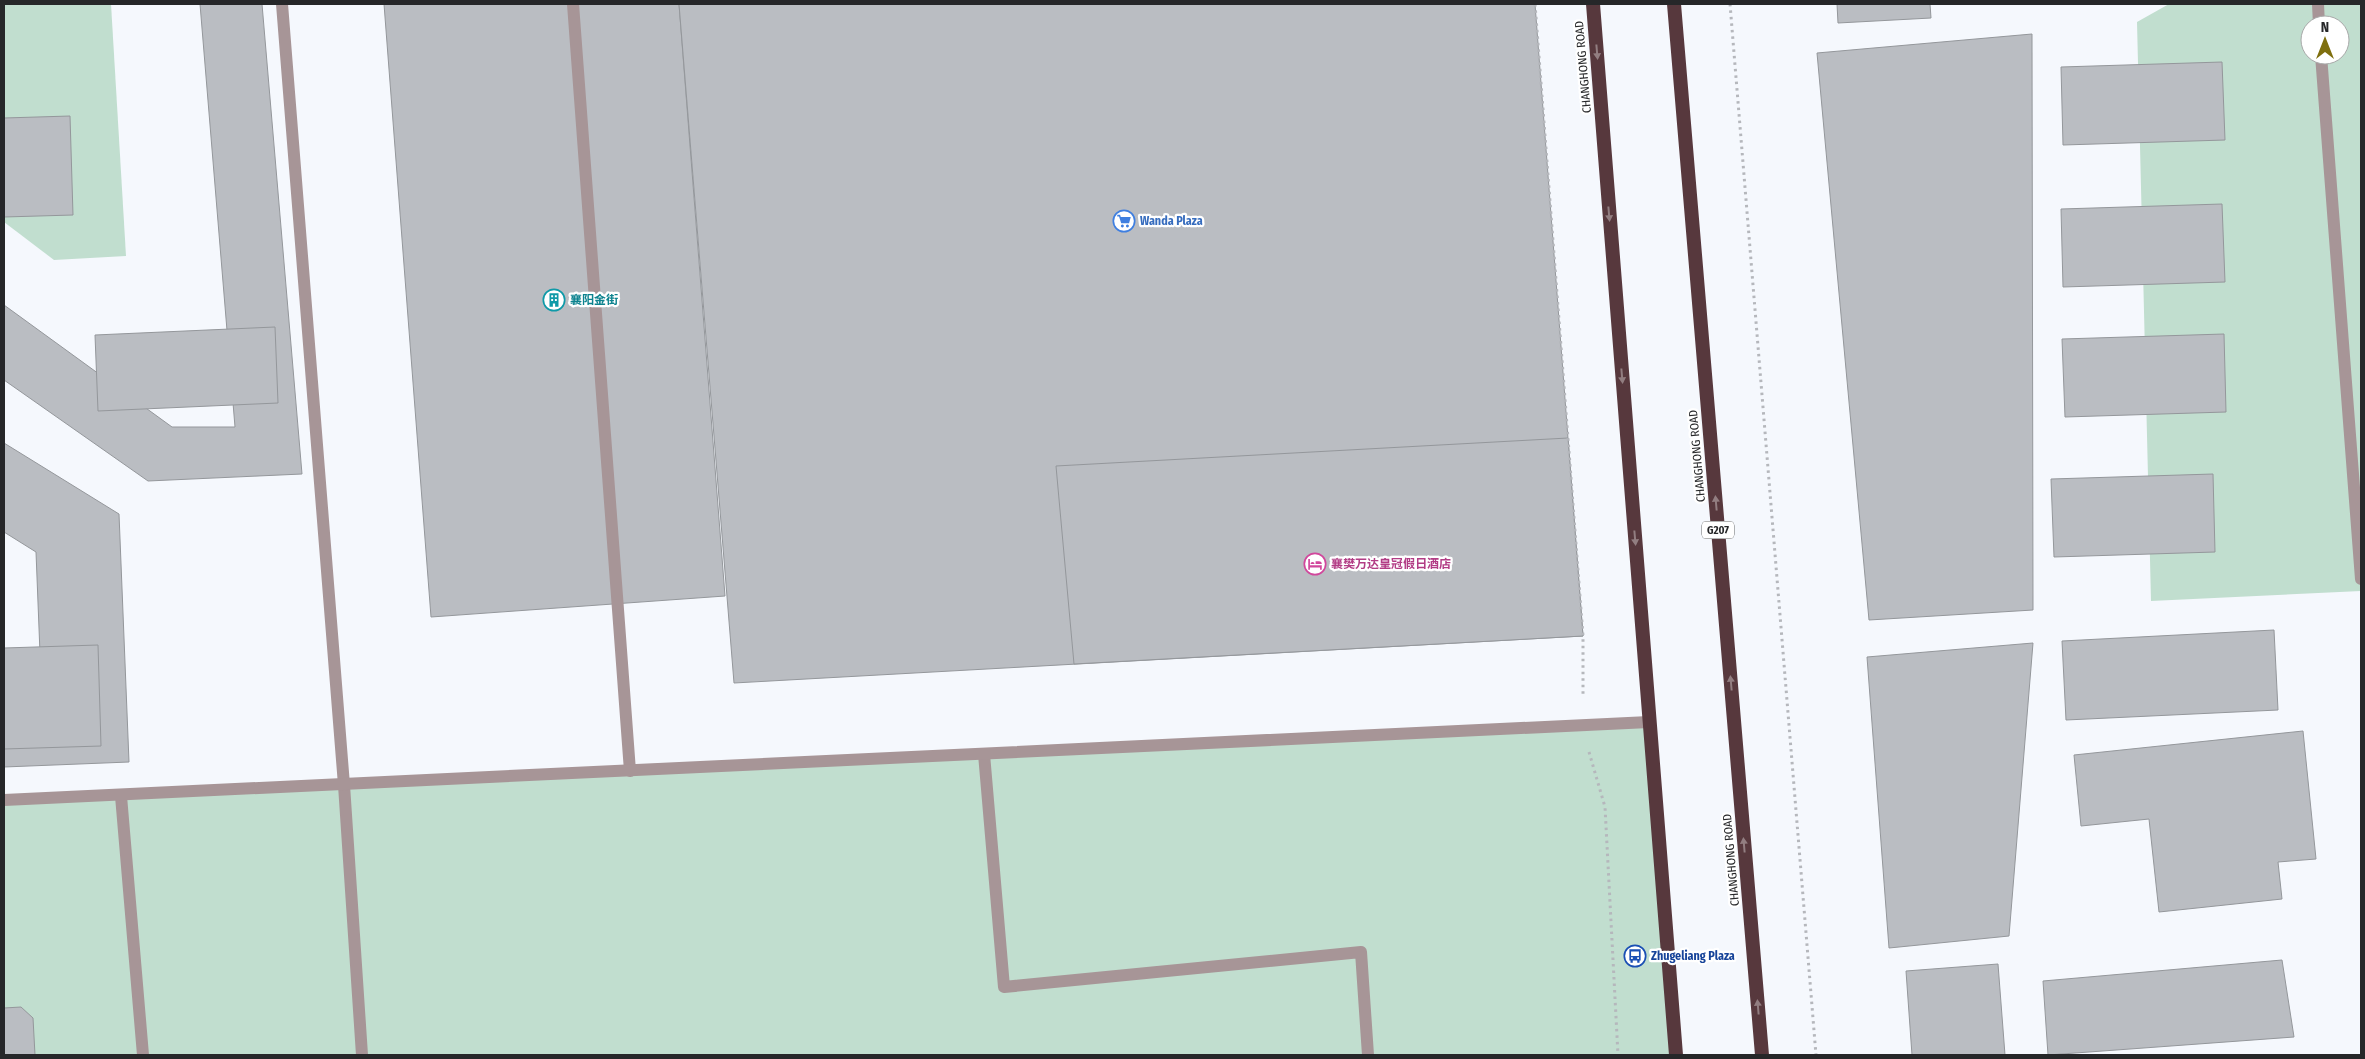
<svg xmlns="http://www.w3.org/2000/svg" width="2365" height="1059" viewBox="0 0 2365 1059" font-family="'Fira Sans Condensed','Noto Sans SC',sans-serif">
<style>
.green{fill:#c1decf;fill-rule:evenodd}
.building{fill:#babdc2;stroke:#94979b}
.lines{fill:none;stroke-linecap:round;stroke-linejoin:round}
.path{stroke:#b5b7bc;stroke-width:3;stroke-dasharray:2.5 4;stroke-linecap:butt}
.pedestrian{stroke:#a79597;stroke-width:12}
.minor{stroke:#a79597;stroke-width:12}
.trunk{stroke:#57383d;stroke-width:14}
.oneway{fill:#927e81}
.labels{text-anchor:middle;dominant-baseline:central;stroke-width:4.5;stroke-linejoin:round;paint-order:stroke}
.shield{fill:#fff;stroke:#676869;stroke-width:1}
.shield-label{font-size:11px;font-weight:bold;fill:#262729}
.street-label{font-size:12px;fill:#262729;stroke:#fff}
.shop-label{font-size:12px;font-weight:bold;fill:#366cbe;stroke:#fff;text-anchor:start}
.culture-label{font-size:12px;font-weight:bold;fill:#0d838f;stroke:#fff;text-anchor:start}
.hotel-label{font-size:12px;font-weight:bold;fill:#b23c85;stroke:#fff;text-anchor:start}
.transit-label{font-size:12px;font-weight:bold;fill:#164399;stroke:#fff;text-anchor:start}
</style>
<rect width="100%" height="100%" fill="#f5f8fd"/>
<g class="green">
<path d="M4,4H111L126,256L54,260L4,222Z"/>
<path d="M2169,4H2361V591L2151,601L2137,22ZM2310,25H2340V55H2310Z"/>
<path d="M1649,722L1676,1055H4V800Z"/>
</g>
<g class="building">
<path d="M200,4H262L302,474L148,481L4,380V305L172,427H235Z"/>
<path d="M384,4H679L725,596L431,617Z"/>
<path d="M679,4H1535L1583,636L734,683Z"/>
<path d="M1837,4H1930L1931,18L1838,23Z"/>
<path d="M2032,34L2033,610L1869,620L1817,53Z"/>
<path d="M2222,62L2225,140L2063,145L2061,67Z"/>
<path d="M70,116L73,215L4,217V118Z"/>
<path d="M2222,204L2225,282L2063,287L2061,209Z"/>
<path d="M275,327L278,403L98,411L95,335Z"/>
<path d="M2224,334L2226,412L2065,417L2062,339Z"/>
<path d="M1568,438L1583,636L1074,664L1056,466Z"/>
<path d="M4,443L119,514L129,762L4,767V705L42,704L36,552L4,532Z"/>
<path d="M2213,474L2215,552L2054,557L2051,479Z"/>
<path d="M2274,630L2278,710L2066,720L2062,641Z"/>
<path d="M2033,643L2009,936L1889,948L1867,657Z"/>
<path d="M98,645L101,746L4,749V648Z"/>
<path d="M2303,731L2316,859L2278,862L2282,899L2159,912L2149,819L2081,826L2074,755Z"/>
<path d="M2282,960L2294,1037L2048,1055L2043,981Z"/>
<path d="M1998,964L2005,1055H1912L1906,971Z"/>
<path d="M21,1007L33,1018L35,1055H4V1008Z"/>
</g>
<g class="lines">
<g class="path">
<path d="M1535,4L1583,636V696"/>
<path d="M1730,4L1816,1055"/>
<path d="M1589,752L1605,807L1618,1055"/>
</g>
<g class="pedestrian">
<path d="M573,4L630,771"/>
<path d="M984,754L1004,987L1361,952L1368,1055"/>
<path d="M344,785L362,1055"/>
</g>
<g class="minor">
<path d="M282,4L344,785"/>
<path d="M2318,4L2319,25"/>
<path d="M2321,55L2361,579"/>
<path d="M121,796L143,1055"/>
<path d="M4,800L1649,722"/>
</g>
<g class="trunk">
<path d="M1593,4L1676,1055"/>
<path d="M1674,4L1762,1055"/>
</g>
</g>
<defs><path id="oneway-solid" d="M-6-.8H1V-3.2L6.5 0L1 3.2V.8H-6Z" transform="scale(1.25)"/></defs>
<g class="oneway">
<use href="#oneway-solid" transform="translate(1597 52) rotate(85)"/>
<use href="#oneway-solid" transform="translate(1609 214) rotate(85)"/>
<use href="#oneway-solid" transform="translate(1622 376) rotate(85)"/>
<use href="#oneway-solid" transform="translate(1716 503) rotate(-95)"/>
<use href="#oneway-solid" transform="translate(1635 538) rotate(85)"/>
<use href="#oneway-solid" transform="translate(1731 683) rotate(-95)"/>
<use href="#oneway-solid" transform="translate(1744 845) rotate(-95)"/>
<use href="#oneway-solid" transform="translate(1758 1007) rotate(-95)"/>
</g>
<defs>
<g id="supermarket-ring" transform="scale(1.125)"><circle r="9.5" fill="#fff" stroke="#3f7fe0" stroke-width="1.5"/><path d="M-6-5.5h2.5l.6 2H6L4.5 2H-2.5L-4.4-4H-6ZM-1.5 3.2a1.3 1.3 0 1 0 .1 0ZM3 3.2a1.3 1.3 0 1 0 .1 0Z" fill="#3f7fe0"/></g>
<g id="building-ring" transform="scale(1.125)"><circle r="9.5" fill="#fff" stroke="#0f9aa8" stroke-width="1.5"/><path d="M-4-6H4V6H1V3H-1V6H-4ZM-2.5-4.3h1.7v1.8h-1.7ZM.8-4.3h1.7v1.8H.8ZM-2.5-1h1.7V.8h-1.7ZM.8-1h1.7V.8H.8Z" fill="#0f9aa8"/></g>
<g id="hotel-ring" transform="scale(1.125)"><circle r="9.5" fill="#fff" stroke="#d1479c" stroke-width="1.5"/><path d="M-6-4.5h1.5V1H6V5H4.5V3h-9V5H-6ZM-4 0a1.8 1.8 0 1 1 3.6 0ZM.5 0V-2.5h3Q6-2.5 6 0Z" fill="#d1479c"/></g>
<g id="bus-ring" transform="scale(1.125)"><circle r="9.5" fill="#fff" stroke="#1a4fb4" stroke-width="1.5"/><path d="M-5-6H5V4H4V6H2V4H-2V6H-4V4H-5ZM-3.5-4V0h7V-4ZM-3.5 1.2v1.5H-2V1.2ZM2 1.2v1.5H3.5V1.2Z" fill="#1a4fb4"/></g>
</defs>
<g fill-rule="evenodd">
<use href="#supermarket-ring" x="1124" y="221"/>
<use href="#building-ring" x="554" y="300"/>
<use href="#hotel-ring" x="1315" y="564"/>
<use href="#bus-ring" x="1635" y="956"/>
</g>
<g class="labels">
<rect class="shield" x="1702" y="521.5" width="32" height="17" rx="4"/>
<g class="shield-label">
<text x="1718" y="530">G207</text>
</g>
<g class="street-label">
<text transform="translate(1583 67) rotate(-95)">CHANGHONG ROAD</text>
<text transform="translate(1697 456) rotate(-95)">CHANGHONG ROAD</text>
<text transform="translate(1731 860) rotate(-95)">CHANGHONG ROAD</text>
</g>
<g class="shop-label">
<text x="1140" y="221">Wanda Plaza</text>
</g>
<g class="culture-label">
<text x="570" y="300">襄阳金街</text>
</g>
<g class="hotel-label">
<text x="1331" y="564">襄樊万达皇冠假日酒店</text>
</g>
<g class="transit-label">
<text x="1651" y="956">Zhugeliang Plaza</text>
</g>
</g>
<rect width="2365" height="1059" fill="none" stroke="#262729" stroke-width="10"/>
<g transform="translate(2325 40)"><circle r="24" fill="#ffffff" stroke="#a8a9a9"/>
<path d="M0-4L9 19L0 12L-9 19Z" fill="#7f6f0e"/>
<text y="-8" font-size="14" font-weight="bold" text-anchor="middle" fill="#262729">N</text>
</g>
</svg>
